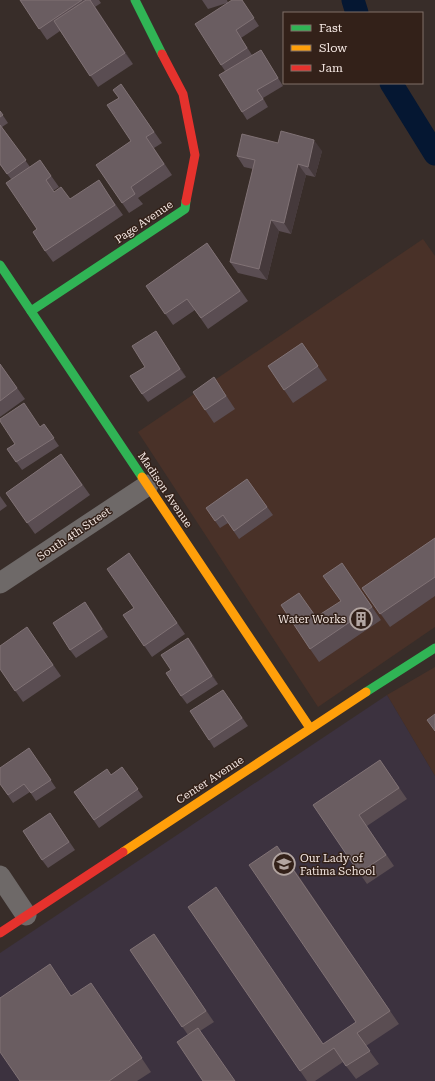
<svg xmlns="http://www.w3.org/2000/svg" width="435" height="1081" viewBox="0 0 435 1081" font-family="'Roboto Serif',serif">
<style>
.built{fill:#493128}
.education{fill:#3c323f}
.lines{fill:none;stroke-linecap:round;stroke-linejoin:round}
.canal{stroke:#051732;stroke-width:23}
.street{stroke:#6e6968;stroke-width:21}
.fast{stroke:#30b455;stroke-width:9}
.slow{stroke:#ff9f0a;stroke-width:9}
.jam{stroke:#e5322d;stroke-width:9}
.wall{fill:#5a4d52}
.shaded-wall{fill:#45393b}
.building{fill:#6a5d61;stroke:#807275}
.labels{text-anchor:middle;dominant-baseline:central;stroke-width:3;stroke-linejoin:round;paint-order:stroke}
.street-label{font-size:11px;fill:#f3e6e1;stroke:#332119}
.poi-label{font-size:11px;fill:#f3e6e1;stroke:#332119;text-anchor:end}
</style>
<rect width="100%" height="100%" fill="#382d29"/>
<g class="built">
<path d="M423,239L435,256V627L318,707L138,432Z"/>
<path d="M435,667V776L387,695Z"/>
</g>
<path class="education" d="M387,695L435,776V1081H0V953Z"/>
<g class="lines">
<g class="canal">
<path d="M353,0L357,13"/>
<path d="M391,83L435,154"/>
</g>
<g class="street">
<path d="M0,583L148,485"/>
<path d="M0,876L26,915"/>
</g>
<g class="fast">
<path d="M135,0L162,54"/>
<path d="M0,265L142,477"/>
<path d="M31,311L185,209L186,201"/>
<path d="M366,692L435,648"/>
</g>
<g class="slow">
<path d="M142,477L310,728"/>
<path d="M123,852L366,692"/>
</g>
<g class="jam">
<path d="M162,54L183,94L195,155L186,201"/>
<path d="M0,933L123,852"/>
</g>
</g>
<g class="wall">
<path d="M20,0H99L101,3L95,7L133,64L98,87L60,31L47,40Z"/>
<path d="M202,0H227L228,3L242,0L259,26L241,38L252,55L261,50L266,58L283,86L263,98L268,107L247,120L242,112L225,71L221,65L227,3L208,9Z"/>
<path d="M121,84L162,143L154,148L172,175L138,198L143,204L129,213L96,165L131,141L118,98Z"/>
<path d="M0,111L8,123L2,127L30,167L40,160L59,187L53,191L54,192L70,199L106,191L123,215L53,262L45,251L37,229L11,179L0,165Z"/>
<path d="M278,143L322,151L315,177L306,175L291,234L279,231L267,280L238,273L230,262L253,169L244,167L237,156Z"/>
<path d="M207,243L248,301L208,329L195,310L173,325L146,286Z"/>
<path d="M156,331L186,377L148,402L142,394L145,367Z"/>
<path d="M302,343L327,380L293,403L268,366Z"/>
<path d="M0,364L25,399L0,417Z"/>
<path d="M214,377L235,409L214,423L193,392Z"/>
<path d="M44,424L59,446L22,470L7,449Z"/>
<path d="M61,454L90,495L35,534L6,493Z"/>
<path d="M247,479L273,515L239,539L228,523L220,528L206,508Z"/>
<path d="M0,496L7,506L0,511Z"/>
<path d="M435,538V596L390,627L362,588Z"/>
<path d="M129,553L185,634L152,657L123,615L134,608Z"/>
<path d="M342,563L381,620L319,662L310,649L341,601Z"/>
<path d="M91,610L108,637L76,658L70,650Z"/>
<path d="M27,627L61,676L23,702L0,669Z"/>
<path d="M188,638L218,684L187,704L181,696Z"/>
<path d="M229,698L248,726L214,748L209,740Z"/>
<path d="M29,748L56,788L36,801L30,792L13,803L0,784Z"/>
<path d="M380,760L407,799L367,826L394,866L367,884L313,805Z"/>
<path d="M122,767L143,797L99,828L74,792L111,775Z"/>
<path d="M50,813L75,850L48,868L42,860Z"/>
<path d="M287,859L399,1024L366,1046L379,1064L356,1079L343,1062L315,1081H307L188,907L323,1044L356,1022Z"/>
<path d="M154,934L214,1022L200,1031L188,1035L130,950Z"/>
<path d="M72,996H100L151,1072L137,1081H20Z"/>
</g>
<g class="shaded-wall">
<path d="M90,0L97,9L133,64L125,53Z"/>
<path d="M314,140L322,151L315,177L308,167Z"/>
<path d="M298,164L306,175L291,234L284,223Z"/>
<path d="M271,220L279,231L267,280L259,269Z"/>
<path d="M156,331L161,339L186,377L180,369Z"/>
<path d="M188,638L194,645L218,684L212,676Z"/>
</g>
<g class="building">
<path d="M20,0H82L39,29Z"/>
<path d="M86,0H90L125,53L90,76L54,21Z"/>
<path d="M232,0H242L254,18L236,30L247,48L221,65L195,24Z"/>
<path d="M261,50L278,78L257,90L263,99L242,112L219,75Z"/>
<path d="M121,84L154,132L146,137L164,164L131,187L135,194L122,203L96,165L131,141L107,105L119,98L113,90Z"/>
<path d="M0,111L3,115L0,117Z"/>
<path d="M0,125L26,160L7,174L0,164Z"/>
<path d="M281,131L314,140L308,167L298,164L284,223L271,220L259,269L230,262L255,160L237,156L242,134L278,143Z"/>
<path d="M40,160L51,176L46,180L54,192L61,187L70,199L99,180L115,205L45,251L33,232L37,229L6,183Z"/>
<path d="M207,243L240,291L201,318L187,299L165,314L146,286Z"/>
<path d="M156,331L180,369L142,394L130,376L145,367L132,346Z"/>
<path d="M302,343L318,366L284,390L268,366Z"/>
<path d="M0,364L17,388L0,401Z"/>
<path d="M214,377L226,396L205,410L193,392Z"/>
<path d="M24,403L40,427L44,424L54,438L16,462L7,449L15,444L0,421V419Z"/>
<path d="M61,454L82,485L27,523L6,493Z"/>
<path d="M247,479L267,507L234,531L223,515L215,521L206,508Z"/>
<path d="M435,538V577L380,614L362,588Z"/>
<path d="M129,553L177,623L144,646L123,615L134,608L107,569Z"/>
<path d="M342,563L372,607L310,649L281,605L299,593L316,617L341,601L323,576Z"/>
<path d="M85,602L102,629L70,650L53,623Z"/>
<path d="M27,627L53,665L15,691L0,669V646Z"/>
<path d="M188,638L212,676L181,696L166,673L171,670L161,655Z"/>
<path d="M223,690L242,718L209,740L190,711Z"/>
<path d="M435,714V731L427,720Z"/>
<path d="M29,748L51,780L31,793L24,784L8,795L0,784V768Z"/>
<path d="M380,760L399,788L359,815L386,855L359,873L313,805Z"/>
<path d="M122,767L138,789L94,820L74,792L107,769L111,775Z"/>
<path d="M50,813L69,842L42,860L23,831Z"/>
<path d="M277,846L390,1011L357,1033L370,1051L346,1066L334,1048L300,1071L188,907L216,887L323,1044L356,1022L249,865Z"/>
<path d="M154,934L206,1011L182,1027L130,950Z"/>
<path d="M50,964L71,996L91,983L142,1058L109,1081H20L0,1052V998Z"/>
<path d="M198,1028L235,1081H203L177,1042Z"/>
</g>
<defs>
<g id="building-ring" transform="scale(1.15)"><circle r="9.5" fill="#332119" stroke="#b2a5a1" stroke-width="1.5"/><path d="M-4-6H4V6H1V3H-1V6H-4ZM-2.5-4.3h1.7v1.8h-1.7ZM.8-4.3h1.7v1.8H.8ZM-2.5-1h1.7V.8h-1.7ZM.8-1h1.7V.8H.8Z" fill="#b2a5a1"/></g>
<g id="school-ring" transform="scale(1.15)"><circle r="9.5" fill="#332119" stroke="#b2a5a1" stroke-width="1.5"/><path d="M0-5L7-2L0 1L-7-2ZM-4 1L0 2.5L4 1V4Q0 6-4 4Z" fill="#b2a5a1"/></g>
</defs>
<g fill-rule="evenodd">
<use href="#building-ring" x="361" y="619"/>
<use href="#school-ring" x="284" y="864"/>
</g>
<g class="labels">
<g class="street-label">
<text transform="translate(144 222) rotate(-34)">Page Avenue</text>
<text transform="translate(165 490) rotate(56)">Madison Avenue</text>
<text transform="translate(74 534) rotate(-34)">South 4th Street</text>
<text transform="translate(210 780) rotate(-33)">Center Avenue</text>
</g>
<g class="poi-label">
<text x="346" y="619">Water Works</text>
<text x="300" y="858" text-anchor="start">Our Lady of<tspan x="300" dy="13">Fatima School</tspan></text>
</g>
</g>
<rect x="283" y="12" width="140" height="72" fill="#332119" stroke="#807069"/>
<rect x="291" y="25" width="20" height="6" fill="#30b455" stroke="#807069"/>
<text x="319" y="32" font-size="12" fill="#f3e6e1">Fast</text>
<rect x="291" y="45" width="20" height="6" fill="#ff9f0a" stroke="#807069"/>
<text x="319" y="52" font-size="12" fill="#f3e6e1">Slow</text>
<rect x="291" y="65" width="20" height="6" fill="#e5322d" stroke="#807069"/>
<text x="319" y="72" font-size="12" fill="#f3e6e1">Jam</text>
</svg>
